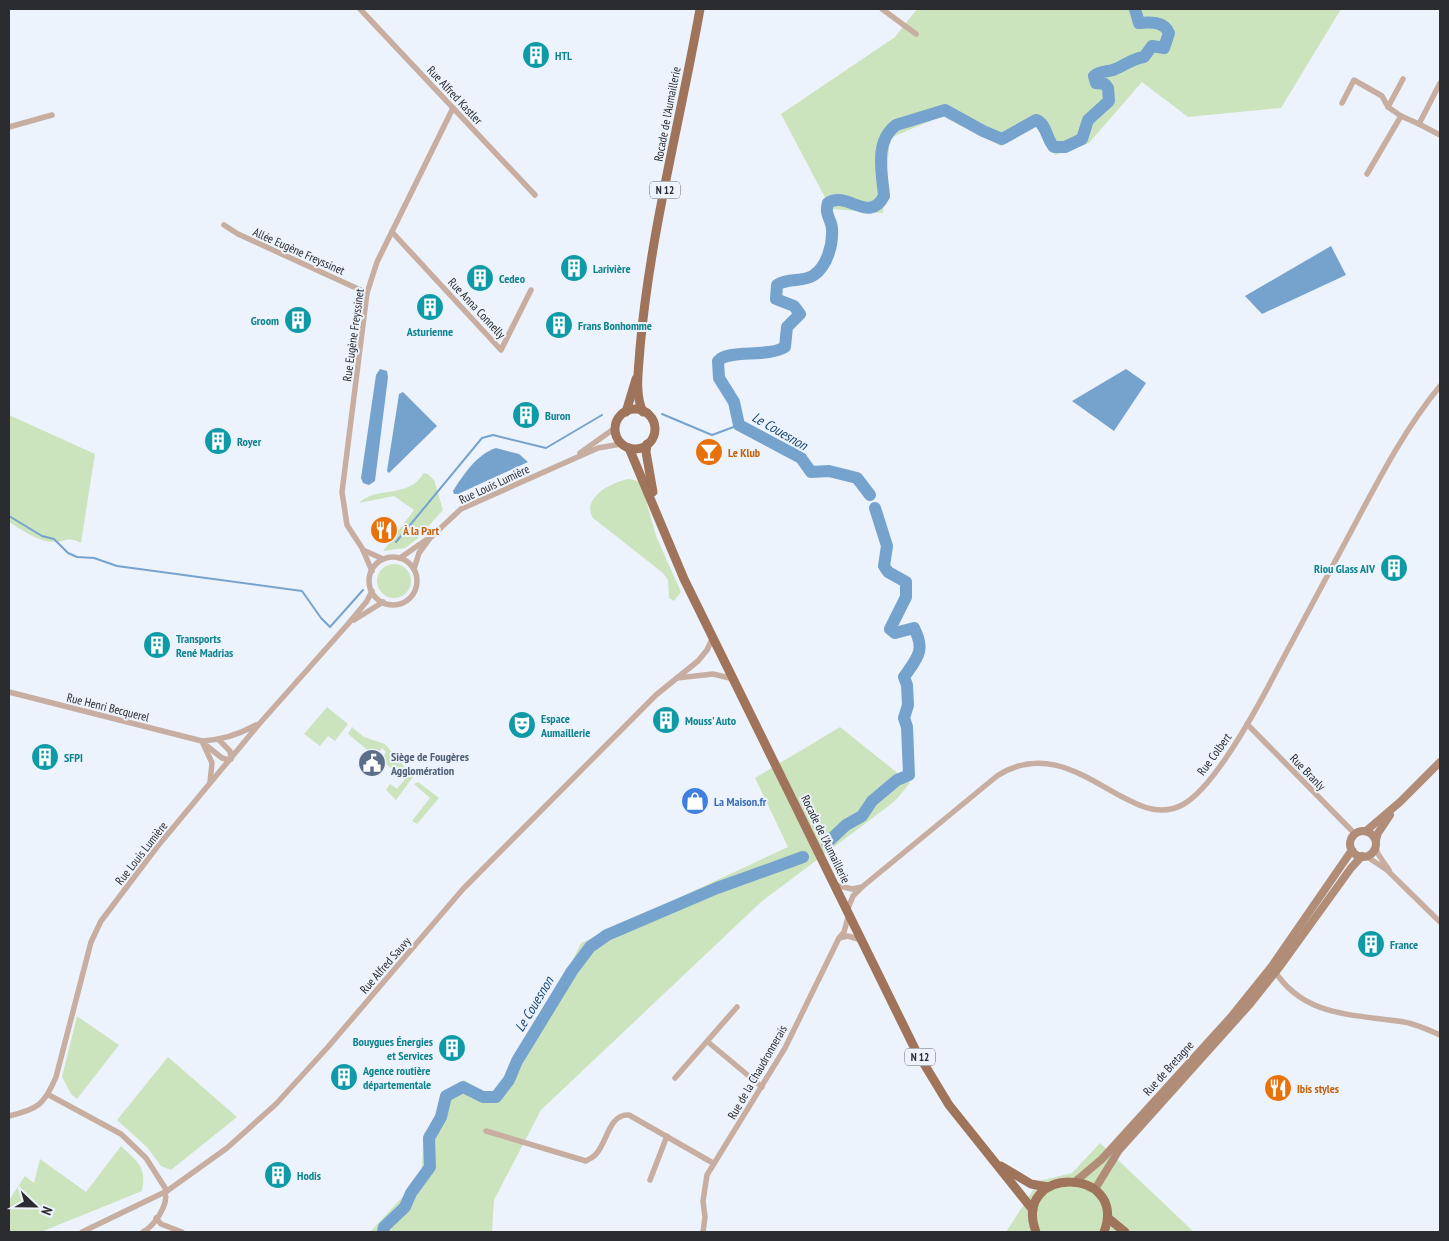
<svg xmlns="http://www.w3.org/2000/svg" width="1449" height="1241" viewBox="0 0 1449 1241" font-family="'PT Sans Narrow',sans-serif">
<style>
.green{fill:#cbe4be}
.water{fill:#76a3ce}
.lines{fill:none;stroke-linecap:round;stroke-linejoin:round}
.stream{stroke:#76a3ce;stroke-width:2}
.river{stroke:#76a3ce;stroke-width:12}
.street{stroke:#c7aea0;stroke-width:5.5}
.secondary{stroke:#b18d78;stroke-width:8}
.primary{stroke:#a0745a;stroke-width:9}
.labels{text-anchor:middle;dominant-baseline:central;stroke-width:4;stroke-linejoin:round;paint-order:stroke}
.shield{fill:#edf3fc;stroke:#64686c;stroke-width:1}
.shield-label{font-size:11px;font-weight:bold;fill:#2a2c2f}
.culture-label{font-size:12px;font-weight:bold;fill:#0d838f;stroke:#edf3fc;text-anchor:start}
.street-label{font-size:12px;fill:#2a2c2f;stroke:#edf3fc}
.food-label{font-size:12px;font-weight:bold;fill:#c56008;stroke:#edf3fc;text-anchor:start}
.service-label{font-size:12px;font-weight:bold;fill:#4e5e75;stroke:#edf3fc;text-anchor:start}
.shop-label{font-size:12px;font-weight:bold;fill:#366cbe;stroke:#edf3fc;text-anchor:start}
.water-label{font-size:14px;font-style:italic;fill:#184a73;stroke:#edf3fc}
</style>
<rect width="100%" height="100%" fill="#edf3fc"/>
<g class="green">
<path d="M917,9H1341L1281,108L1188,117L1142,82L1089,143L1055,155L1037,125L1001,146L942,116L890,138L883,213L831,209L781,114L895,37Z"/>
<path d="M9,415L95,454L81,543C67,536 67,542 54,542C38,542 22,530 9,522Z"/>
<path d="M424,473L428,474L434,480L443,510L417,539L405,548L383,551L414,510L394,496L359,503C377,485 407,500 424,473Z"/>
<path d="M629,479L641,482L656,536L681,592L674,601L669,598L668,580L663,573L593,518C581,498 611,482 629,479Z"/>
<circle cx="394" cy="581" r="17"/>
<path d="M327,707L348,724L335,741L328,736L320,746L304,734Z"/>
<path d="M352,727L364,737L385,744L413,777L396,800L386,790L390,784L397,789L405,779L381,760L386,752L382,748L375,756L348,734Z"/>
<path d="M840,727L910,783L895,801L761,902L541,1110L494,1200L492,1232H370L421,1177L424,1133L441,1117L442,1095L464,1080L491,1099L499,1094L507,1075L520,1069L581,943L788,847L755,778Z"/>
<path d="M418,782L439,798L417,824L412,821L430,798L414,784Z"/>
<path d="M77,1016L119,1045L77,1099L71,1094L62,1077Z"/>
<path d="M168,1057L237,1117L171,1170L161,1166L147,1147L117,1120Z"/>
<path d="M1100,1143L1194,1232H1006L1039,1181L1072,1173Z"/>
<path d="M121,1146C138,1162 147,1167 142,1191L41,1232H9V1200L25,1176L34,1183L40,1159L86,1192Z"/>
</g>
<g class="water">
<path d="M1331,246L1346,275L1262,314L1245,296Z"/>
<path d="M380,369L387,371L388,377L375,481L369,485L363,483L361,478L376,375Z"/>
<path d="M1126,369L1146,383L1114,431L1072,401Z"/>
<path d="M403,392L437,426L389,473L387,471L399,394Z"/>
<path d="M496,448L519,454L528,462L458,494H454L453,491C463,475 477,454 496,448Z"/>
</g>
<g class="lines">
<g class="stream">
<path d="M662,414L712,435L739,425"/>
<path d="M9,516L42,536L54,539L68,553L77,557L94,558L117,566L302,591L321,618L330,627L363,590"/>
<path d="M396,542L482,438L493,435L546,448L602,415"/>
</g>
<g class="river">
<path d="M870,495L857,478L829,471L811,472L801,458L739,425L734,402L719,378L718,361C728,349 767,358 785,347L787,327L800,314L794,306L776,299L777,285C789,277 803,283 814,275C827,266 833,245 832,229C832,220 824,215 828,203C847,190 869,225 884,196C882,172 874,142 896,125L945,110L983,131L1002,139L1036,120C1047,124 1046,139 1054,147H1065L1082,139L1088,120L1109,101L1108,88L1105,84L1096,83L1094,76C1100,71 1106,72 1113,70C1124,66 1131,59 1144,57L1152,46L1164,48L1169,33C1164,21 1150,22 1139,23L1135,9"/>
<path d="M827,843L846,825L862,816L872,801L897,780L909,775L907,727L904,718L908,705L907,685L904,677C917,658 926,651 914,628L895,633L890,629L906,597V582L888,572L884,566L887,546L875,508"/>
<path d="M383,1232L384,1227L405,1207L411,1193L430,1167L429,1138L441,1117L446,1096L463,1087L483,1097H496L509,1080L517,1061L572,971L590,947L607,935L717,888L803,857"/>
</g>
<g class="street">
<path d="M360,9L535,195"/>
<path d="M882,9L916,34"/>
<path d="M1342,103L1354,80L1382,96L1388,107L1401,116"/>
<path d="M1388,107L1403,79"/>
<path d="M1419,124L1440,135"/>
<path d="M9,127L52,115"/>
<path d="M1367,174L1401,116L1419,124L1440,83"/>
<path d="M224,225L238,234L367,293"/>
<path d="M392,232L501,350L531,290"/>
<path d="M580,453L615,428"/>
<path d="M363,550L383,559"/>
<circle cx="393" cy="581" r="24"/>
<path d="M400,558L426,540"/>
<path d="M414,569L419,553L430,538L461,509L598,448L621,444"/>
<path d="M372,571L362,548L347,525L342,492L367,293L377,262L453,108"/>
<path d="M354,620L383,602"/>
<path d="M677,678L713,674L734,679"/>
<path d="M9,692L202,741C222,740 238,735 256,725"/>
<path d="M1247,724L1355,834"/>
<path d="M219,740L230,751L231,759"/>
<path d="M202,741L212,763L210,782"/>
<path d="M207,746L222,758L229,760"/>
<path d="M1376,848L1378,854L1389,870"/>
<path d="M1366,856L1387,870L1440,922"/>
<path d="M835,885L852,889L862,887L853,896L847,911"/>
<path d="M862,887L997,776C1073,727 1129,836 1184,804C1217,784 1260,703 1278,668C1304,620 1329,572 1355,524C1380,477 1406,427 1440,386"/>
<path d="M849,914L844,932L839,938L848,936L861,940"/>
<path d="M1274,970C1304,1018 1355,1014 1404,1022C1416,1024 1429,1030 1440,1035"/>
<path d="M708,1042L762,1087"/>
<path d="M675,1078L737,1007"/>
<path d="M49,1095L121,1134L146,1158L167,1191"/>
<path d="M9,1116C38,1109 44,1105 56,1077L91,942L101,921L157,847L260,723L348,624L367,601L372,591"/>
<path d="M486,1131L586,1161C589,1159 594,1157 596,1154C607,1143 609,1113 629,1115L713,1163"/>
<path d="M650,1180L667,1136"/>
<path d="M156,1218L161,1224L182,1232"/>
<path d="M82,1232L167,1191L227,1148L276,1104L328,1047L463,889L656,695L698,661L707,650L713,637"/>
<path d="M143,1232C154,1226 169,1205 165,1192"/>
<path d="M703,1232L705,1217L703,1201L707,1175L785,1048L839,938"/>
</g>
<g class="secondary">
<path d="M1366,831L1400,802L1440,762"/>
<circle cx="1363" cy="844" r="13"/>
<path d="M1376,840L1378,833L1390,815"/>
<path d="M1076,1181L1102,1159L1231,1017L1272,966L1352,850"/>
<path d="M1095,1189L1119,1150L1250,1004L1281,965L1351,868L1362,856"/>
</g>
<g class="primary">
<circle cx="635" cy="429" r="20"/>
<path d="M626,412L636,379"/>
<path d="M643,412C634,394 639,367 640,348C650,234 680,122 700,9"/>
<path d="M647,444L646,452L653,492"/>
<path d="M629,448L684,579L915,1049L949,1105L1033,1210"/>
<path d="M1001,1166L1031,1184L1048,1187"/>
<path d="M1108,1218L1125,1232"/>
<path d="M1036,1232C1011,1165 1129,1166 1104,1232"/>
</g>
</g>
<defs>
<g id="building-disc" transform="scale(1.4375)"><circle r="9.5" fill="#0f9aa8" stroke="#edf3fc"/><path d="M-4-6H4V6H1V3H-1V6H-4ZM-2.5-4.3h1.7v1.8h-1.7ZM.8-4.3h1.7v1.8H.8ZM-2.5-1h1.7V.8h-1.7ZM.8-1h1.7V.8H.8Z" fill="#fff"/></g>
<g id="bar-disc" transform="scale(1.4375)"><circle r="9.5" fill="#e8710a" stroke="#edf3fc"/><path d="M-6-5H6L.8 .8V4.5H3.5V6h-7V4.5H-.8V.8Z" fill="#fff"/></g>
<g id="restaurant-disc" transform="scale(1.4375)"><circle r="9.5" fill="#e8710a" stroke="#edf3fc"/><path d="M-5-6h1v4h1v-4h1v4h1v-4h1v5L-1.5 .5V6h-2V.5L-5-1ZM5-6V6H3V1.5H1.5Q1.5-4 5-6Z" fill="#fff"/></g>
<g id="theatre-disc" transform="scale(1.4375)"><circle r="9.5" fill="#0f9aa8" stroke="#edf3fc"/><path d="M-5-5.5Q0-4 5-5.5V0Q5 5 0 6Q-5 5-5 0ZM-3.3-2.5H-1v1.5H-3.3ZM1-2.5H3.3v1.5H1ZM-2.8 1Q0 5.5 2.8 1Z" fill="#fff"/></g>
<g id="civic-disc" transform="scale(1.4375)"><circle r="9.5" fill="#5c6f8a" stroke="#edf3fc"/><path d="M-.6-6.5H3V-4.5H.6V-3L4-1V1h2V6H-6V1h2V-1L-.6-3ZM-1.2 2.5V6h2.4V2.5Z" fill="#fff"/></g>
<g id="shop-disc" transform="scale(1.4375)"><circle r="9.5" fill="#3f7fe0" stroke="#edf3fc"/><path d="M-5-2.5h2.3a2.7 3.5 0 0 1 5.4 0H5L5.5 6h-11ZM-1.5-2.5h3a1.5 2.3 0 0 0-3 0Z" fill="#fff"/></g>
</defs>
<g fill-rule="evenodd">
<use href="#building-disc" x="536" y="55"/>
<use href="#building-disc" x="574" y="268"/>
<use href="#building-disc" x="480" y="278"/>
<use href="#building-disc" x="430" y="307"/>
<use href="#building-disc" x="298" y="320"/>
<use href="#building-disc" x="559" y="325"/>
<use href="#building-disc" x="526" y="415"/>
<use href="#building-disc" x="218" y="441"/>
<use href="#bar-disc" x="709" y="452"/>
<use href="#restaurant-disc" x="384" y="530"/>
<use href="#building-disc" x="1394" y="568"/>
<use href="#building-disc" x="157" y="645"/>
<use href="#building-disc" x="666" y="720"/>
<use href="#theatre-disc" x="522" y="725"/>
<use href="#building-disc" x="45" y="757"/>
<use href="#civic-disc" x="372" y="763"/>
<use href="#shop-disc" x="695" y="801"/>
<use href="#building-disc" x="1371" y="944"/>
<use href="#building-disc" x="452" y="1048"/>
<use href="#building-disc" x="344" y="1077"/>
<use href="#restaurant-disc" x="1278" y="1088"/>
<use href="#building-disc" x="278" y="1175"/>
</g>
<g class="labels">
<g class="shield">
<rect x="650" y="181.5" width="30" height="17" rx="4"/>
<rect x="905" y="1048.5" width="30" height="17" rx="4"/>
</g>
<g class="shield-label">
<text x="665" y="190">N 12</text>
<text x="920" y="1057">N 12</text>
</g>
<g class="culture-label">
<text x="555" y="55">HTL</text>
<text x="593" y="268">Larivière</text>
<text x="499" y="278">Cedeo</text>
<text x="279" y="320" text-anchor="end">Groom</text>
<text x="578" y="325">Frans Bonhomme</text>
<text x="430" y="331" text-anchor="middle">Asturienne</text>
<text x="545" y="415">Buron</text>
<text x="237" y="441">Royer</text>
<text x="1375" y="568" text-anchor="end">Riou Glass AIV</text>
<text x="176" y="638">Transports<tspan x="176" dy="14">René Madrias</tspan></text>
<text x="541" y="718">Espace<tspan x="541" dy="14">Aumaillerie</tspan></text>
<text x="685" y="720">Mouss' Auto</text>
<text x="64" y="757">SFPI</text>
<text x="1390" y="944">France</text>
<text x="433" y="1041" text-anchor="end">Bouygues Énergies<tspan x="433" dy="14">et Services</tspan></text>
<text x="363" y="1070">Agence routière<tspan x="363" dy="14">départementale</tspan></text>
<text x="297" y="1175">Hodis</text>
</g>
<g class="street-label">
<text transform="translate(455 95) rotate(47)">Rue Alfred Kastler</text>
<text transform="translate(667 114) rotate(-79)">Rocade de l'Aumaillerie</text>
<text transform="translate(299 251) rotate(24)">Allée Eugène Freyssinet</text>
<text transform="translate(477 308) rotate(47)">Rue Anna Connelly</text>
<text transform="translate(353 335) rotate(-82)">Rue Eugène Freyssinet</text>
<text transform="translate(494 484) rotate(-25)">Rue Louis Lumière</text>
<text transform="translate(108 707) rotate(14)">Rue Henri Becquerel</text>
<text transform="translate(1214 754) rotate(-54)">Rue Colbert</text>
<text transform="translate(1308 772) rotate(46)">Rue Branly</text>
<text transform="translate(826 839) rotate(64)">Rocade de l'Aumaillerie</text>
<text transform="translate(141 853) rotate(-52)">Rue Louis Lumière</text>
<text transform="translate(385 965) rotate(-49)">Rue Alfred Sauvy</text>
<text transform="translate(1168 1068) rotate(-48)">Rue de Bretagne</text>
<text transform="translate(757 1072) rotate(-60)">Rue de la Chaudronnerais</text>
</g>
<g class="food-label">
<text x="728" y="452">Le Klub</text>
<text x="403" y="530">À la Part</text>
<text x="1297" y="1088">Ibis styles</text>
</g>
<g class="service-label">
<text x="391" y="756">Siège de Fougères<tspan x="391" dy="14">Agglomération</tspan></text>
</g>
<g class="shop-label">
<text x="714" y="801">La Maison.fr</text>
</g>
<g class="water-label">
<text transform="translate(780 431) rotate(30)">Le Couesnon</text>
<text transform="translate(534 1004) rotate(-59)">Le Couesnon</text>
</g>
</g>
<rect width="1449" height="1241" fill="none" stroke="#2a2c2f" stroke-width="20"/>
<g transform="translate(35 1206) rotate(112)" stroke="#edf3fc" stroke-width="4" paint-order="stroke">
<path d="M0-4L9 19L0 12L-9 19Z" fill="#2a2c2f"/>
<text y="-8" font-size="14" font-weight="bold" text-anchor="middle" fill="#2a2c2f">N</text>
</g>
</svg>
